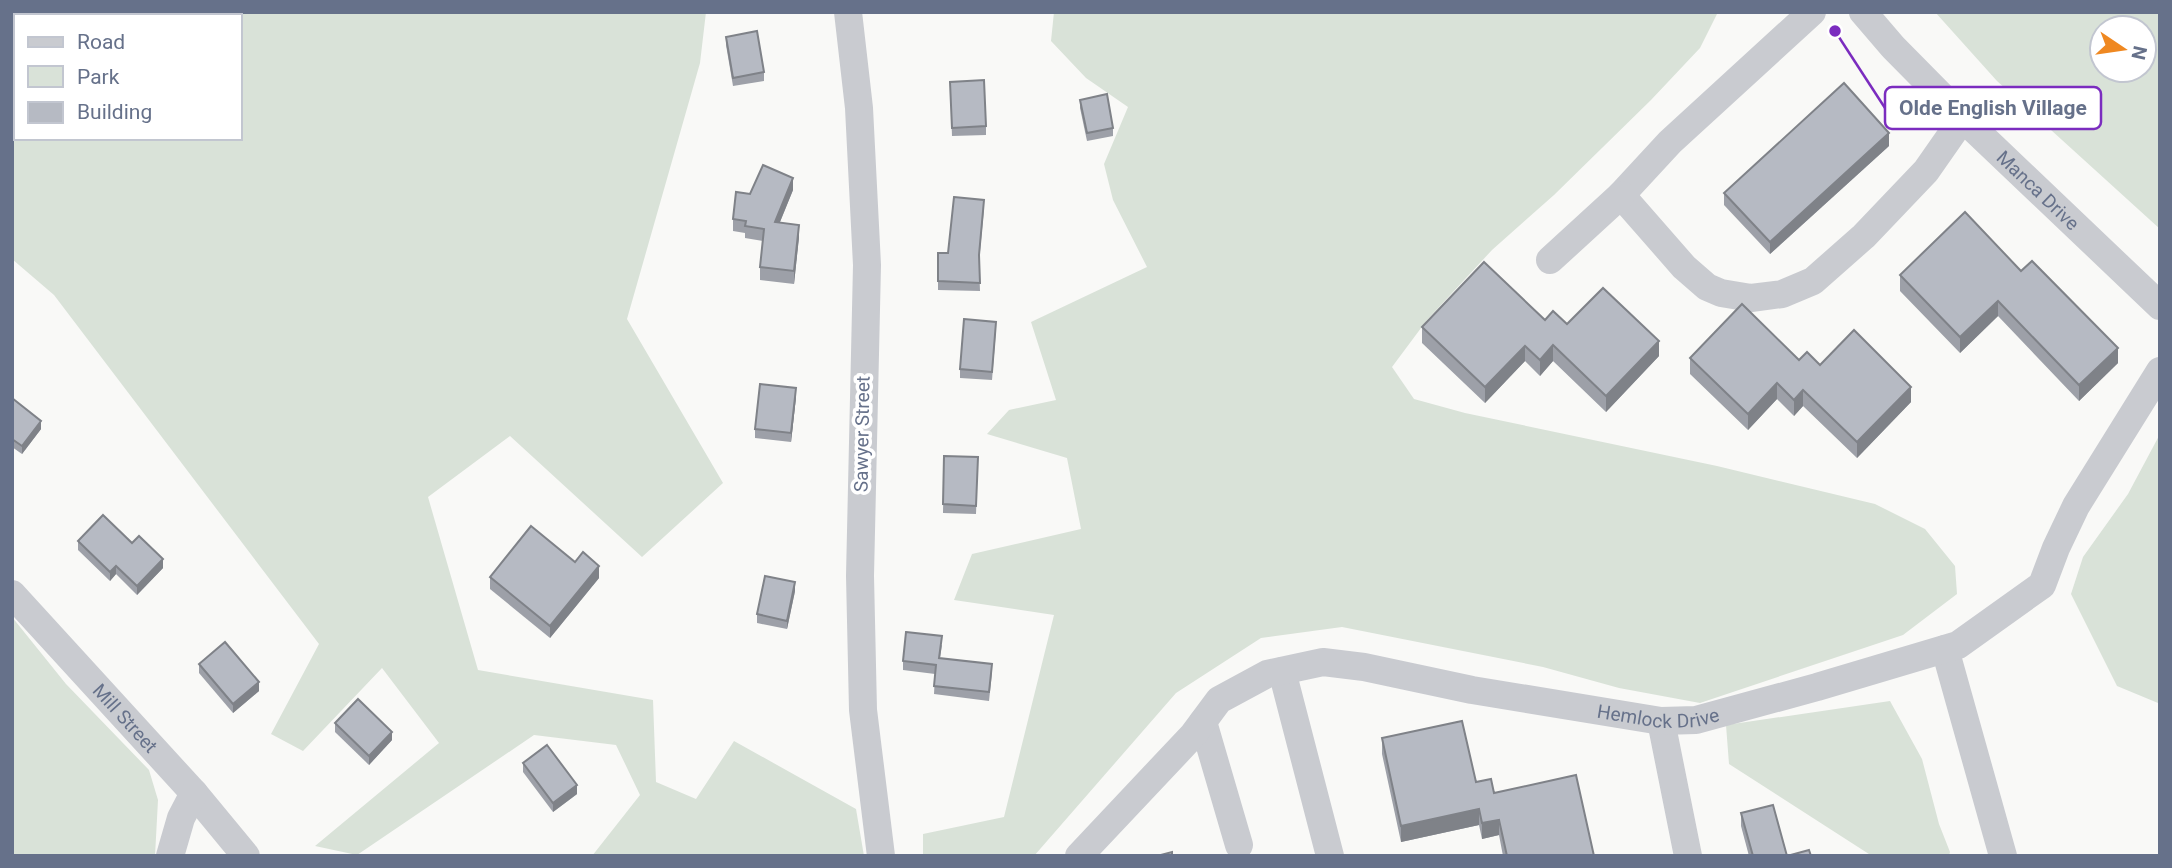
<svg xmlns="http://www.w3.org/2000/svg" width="2172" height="868" viewBox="0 0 2172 868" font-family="Roboto,sans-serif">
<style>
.green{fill:#d9e2d8;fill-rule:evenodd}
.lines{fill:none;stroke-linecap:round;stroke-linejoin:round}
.minor{stroke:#c9cbd0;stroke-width:28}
.wall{fill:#9da0a8}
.shaded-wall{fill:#7f8288}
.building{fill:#b6bac3;stroke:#7f8288;stroke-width:2}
.labels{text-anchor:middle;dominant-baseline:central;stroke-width:7;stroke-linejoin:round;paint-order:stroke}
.street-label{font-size:19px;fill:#66718a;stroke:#fff}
.leader{fill:none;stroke:#7b2cbf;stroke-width:2.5}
.callout-dot{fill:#7b2cbf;stroke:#fff;stroke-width:2.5}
.callout{fill:#fff;stroke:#7b2cbf;stroke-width:2.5}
.callout-label{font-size:21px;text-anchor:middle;font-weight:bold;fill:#66718a}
</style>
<rect width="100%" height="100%" fill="#f9f9f7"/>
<g class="green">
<path d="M12,12H706L700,63L627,319L723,483L642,557L510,436L428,497L478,670L653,700L656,782L696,799L734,741L856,809L864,856H592L640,795L616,745L534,735L357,855L315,846L439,743L382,668L303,751L271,734L319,644L54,295L12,259ZM16,16H240V138H16Z"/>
<path d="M1054,12H1718L1700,48L1651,100L1554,195L1492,250L1427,320L1392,367L1414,399L1465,413L1717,466L1875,504L1925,529L1955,566L1957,594L1903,635L1700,703L1619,688L1543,667L1342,627L1261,638L1176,693L1034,856H923V834L1004,817L1054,615L954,600L972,554L1081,529L1067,458L987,434L1009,410L1056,400L1031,322L1147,267L1113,200L1104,164L1128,107L1086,78L1051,41Z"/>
<path d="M1935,12H2160V229L1997,81ZM2144,28V70H2102V28Z"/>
<path d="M2160,434V702L2158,703L2117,686L2071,594L2083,557L2128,494Z"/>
<path d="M12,617L66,684L149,770L158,800L155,856H12Z"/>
<path d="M1890,701L1922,759L1939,824L1950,852L1949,856H1872L1729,764L1726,725Z"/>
</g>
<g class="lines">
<g class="minor">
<path d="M848,12L859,108L867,265L860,576L863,710L881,856"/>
<path d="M1812,12L1670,142L1621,195L1684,267L1707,287L1721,293L1751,298L1782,294L1813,281L1864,236L1926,171L1963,118"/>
<path id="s1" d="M1863,12L1893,47L1973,128L2160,306"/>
<path d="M1550,260L1621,195"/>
<path id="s2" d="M12,594L194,793L246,856"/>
<path d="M1945,649L2003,856"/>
<path d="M1282,671L1330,856"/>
<path d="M1661,721L1688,856"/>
<path d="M1203,722L1239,845"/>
<path d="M170,856L181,818L194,793"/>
<path id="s3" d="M1079,856L1193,735L1219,700L1267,674L1323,662L1364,667L1472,690L1661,721L1696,720L1817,687L1958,645L2042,585L2056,548L2076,506L2160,371"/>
</g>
</g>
<g class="wall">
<path d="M726,37L764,72V81L733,86L726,45Z"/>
<path d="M950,82L986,126V135L952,136Z"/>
<path d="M1080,100L1113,128V136L1087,141L1080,108Z"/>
<path d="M1889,146L1770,254L1724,205V193Z"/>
<path d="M793,190L780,222L799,237L794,284L760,280V267L763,241L745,238V233L733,231V219L750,194Z"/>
<path d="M984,209L979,262L980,291L938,290V253H948Z"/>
<path d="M2021,271L2118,363L2079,401L1998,316L1960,353L1900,291V275Z"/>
<path d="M1545,320L1567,324L1659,356L1606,412L1553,361L1540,376L1525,361L1485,403L1422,343V327Z"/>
<path d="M996,330L992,380L960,378V369Z"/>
<path d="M1690,358L1799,360L1820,365L1911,402L1857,458L1803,406L1794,416L1777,399L1748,430L1690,374Z"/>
<path d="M796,397L791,442L755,438V429Z"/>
<path d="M12,398L41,429L22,454L12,447Z"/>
<path d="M944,456L978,457L976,514L943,513Z"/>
<path d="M78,541L132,543L163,568L137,595L116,574L110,581L78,550Z"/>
<path d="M575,562L599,578L550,638L490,589V577Z"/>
<path d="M795,591L787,629L757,623V614Z"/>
<path d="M942,645L940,658L992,673L989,701L934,694L935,674L903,670V661Z"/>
<path d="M199,664L259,691L233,713L199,673Z"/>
<path d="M335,723L392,740L369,765L335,732Z"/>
<path d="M1382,738L1476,782L1594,856H1503L1499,835L1482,839L1479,825L1401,842L1382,754Z"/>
<path d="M523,763L577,794L553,812L523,772Z"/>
<path d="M1741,813L1787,856H1749L1741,826Z"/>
</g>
<g class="shaded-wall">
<path d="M1889,133V146L1770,254V242Z"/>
<path d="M793,178V190L775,234V222Z"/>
<path d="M799,225V237L794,284V271Z"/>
<path d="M1998,301V316L1960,353V337Z"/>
<path d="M1659,341V356L1606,412V396Z"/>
<path d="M1553,345V361L1540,376V360Z"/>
<path d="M1525,346V361L1485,403V387Z"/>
<path d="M2118,348V363L2079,401V385Z"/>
<path d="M1777,383V399L1748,430V414Z"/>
<path d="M1911,387V402L1857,458V442Z"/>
<path d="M796,388V397L791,442V433Z"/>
<path d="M1803,390V406L1794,416V400Z"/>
<path d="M41,421V429L22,454V446Z"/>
<path d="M163,559V568L137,595V586Z"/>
<path d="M116,566V574L110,581V572Z"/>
<path d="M599,566V578L550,638V626Z"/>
<path d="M795,582V591L787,629V621Z"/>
<path d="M259,682V691L233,713V704Z"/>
<path d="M392,732V740L369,765V756Z"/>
<path d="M577,785V794L553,812V803Z"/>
<path d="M1479,809V825L1401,842V826Z"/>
<path d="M1499,820V835L1482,839V823Z"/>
</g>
<g class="building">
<path d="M757,31L764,72L733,78L726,37Z"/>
<path d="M984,80L986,126L952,128L950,82Z"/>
<path d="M1844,83L1889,133L1770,242L1724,193Z"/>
<path d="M1107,94L1113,128L1087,133L1080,100Z"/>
<path d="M763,165L793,178L775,222L799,225L794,271L760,267L764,229L745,226L746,221L733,219L736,192L750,194Z"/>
<path d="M954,197L984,200L979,255L980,283L938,281V253H948Z"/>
<path d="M1965,212L2021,271L2032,261L2118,348L2079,385L1998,301L1960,337L1900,275Z"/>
<path d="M1484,262L1545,320L1553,311L1567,324L1603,288L1659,341L1606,396L1553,345L1540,360L1525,346L1485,387L1422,327Z"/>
<path d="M1742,304L1799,360L1807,352L1820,365L1854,330L1911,387L1857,442L1803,390L1794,400L1777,383L1748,414L1690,358Z"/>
<path d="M964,319L996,322L992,372L960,369Z"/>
<path d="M760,384L796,388L791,433L755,429Z"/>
<path d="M12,398L41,421L22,446L12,439Z"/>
<path d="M944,456L978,457L976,506L943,504Z"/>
<path d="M103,515L132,543L139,536L163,559L137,586L116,566L110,572L78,541Z"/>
<path d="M531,526L575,562L583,552L599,566L550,626L490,577Z"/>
<path d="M765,576L795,582L787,621L757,614Z"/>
<path d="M906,632L942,636L939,658L992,664L989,692L934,686L936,665L903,661Z"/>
<path d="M225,642L259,682L233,704L199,664Z"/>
<path d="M358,699L392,732L369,756L335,723Z"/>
<path d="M1462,721L1476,782L1491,779L1494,793L1576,775L1594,856H1507L1499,820L1482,823L1479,809L1401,826L1382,738Z"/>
<path d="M547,745L577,785L553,803L523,763Z"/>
<path d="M1773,805L1787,856H1753L1741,813Z"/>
<path d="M1809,850L1811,856H1787Z"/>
<path d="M1172,852V856H1157Z"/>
</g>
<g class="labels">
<g class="street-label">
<text stroke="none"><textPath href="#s1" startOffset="250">Manca Drive</textPath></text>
<text transform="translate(862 434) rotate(-89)">Sawyer Street</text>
<text stroke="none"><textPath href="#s3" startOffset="662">Hemlock Drive</textPath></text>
<text stroke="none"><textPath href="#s2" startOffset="168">Mill Street</textPath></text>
</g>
</g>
<path class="leader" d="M1835 31L1885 108"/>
<circle class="callout-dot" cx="1835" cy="31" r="7"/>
<rect class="callout" x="1885" y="87" width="216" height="42" rx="7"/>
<g class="callout-label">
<text x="1993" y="115">Olde English Village</text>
</g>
<rect width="2172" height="868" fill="none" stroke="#66718a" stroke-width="28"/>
<rect x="14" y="14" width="228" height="126" fill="#ffffff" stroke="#c2c6d0" stroke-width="2"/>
<rect x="28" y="37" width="35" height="10" fill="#c9cbd0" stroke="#c2c6d0" stroke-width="2"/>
<text x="77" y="49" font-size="21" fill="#66718a">Road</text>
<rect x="28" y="66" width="35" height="21" fill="#d9e2d8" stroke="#c2c6d0" stroke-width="2"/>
<text x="77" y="84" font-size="21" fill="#66718a">Park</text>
<rect x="28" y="102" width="35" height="21" fill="#b6bac3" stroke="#c2c6d0" stroke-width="2"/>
<text x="77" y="119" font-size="21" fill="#66718a">Building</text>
<g transform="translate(2123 49) rotate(103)"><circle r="33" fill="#ffffff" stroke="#c2c6d0" stroke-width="2"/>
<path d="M0-5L12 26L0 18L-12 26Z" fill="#ef8821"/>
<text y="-10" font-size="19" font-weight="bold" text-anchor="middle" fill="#66718a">N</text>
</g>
</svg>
